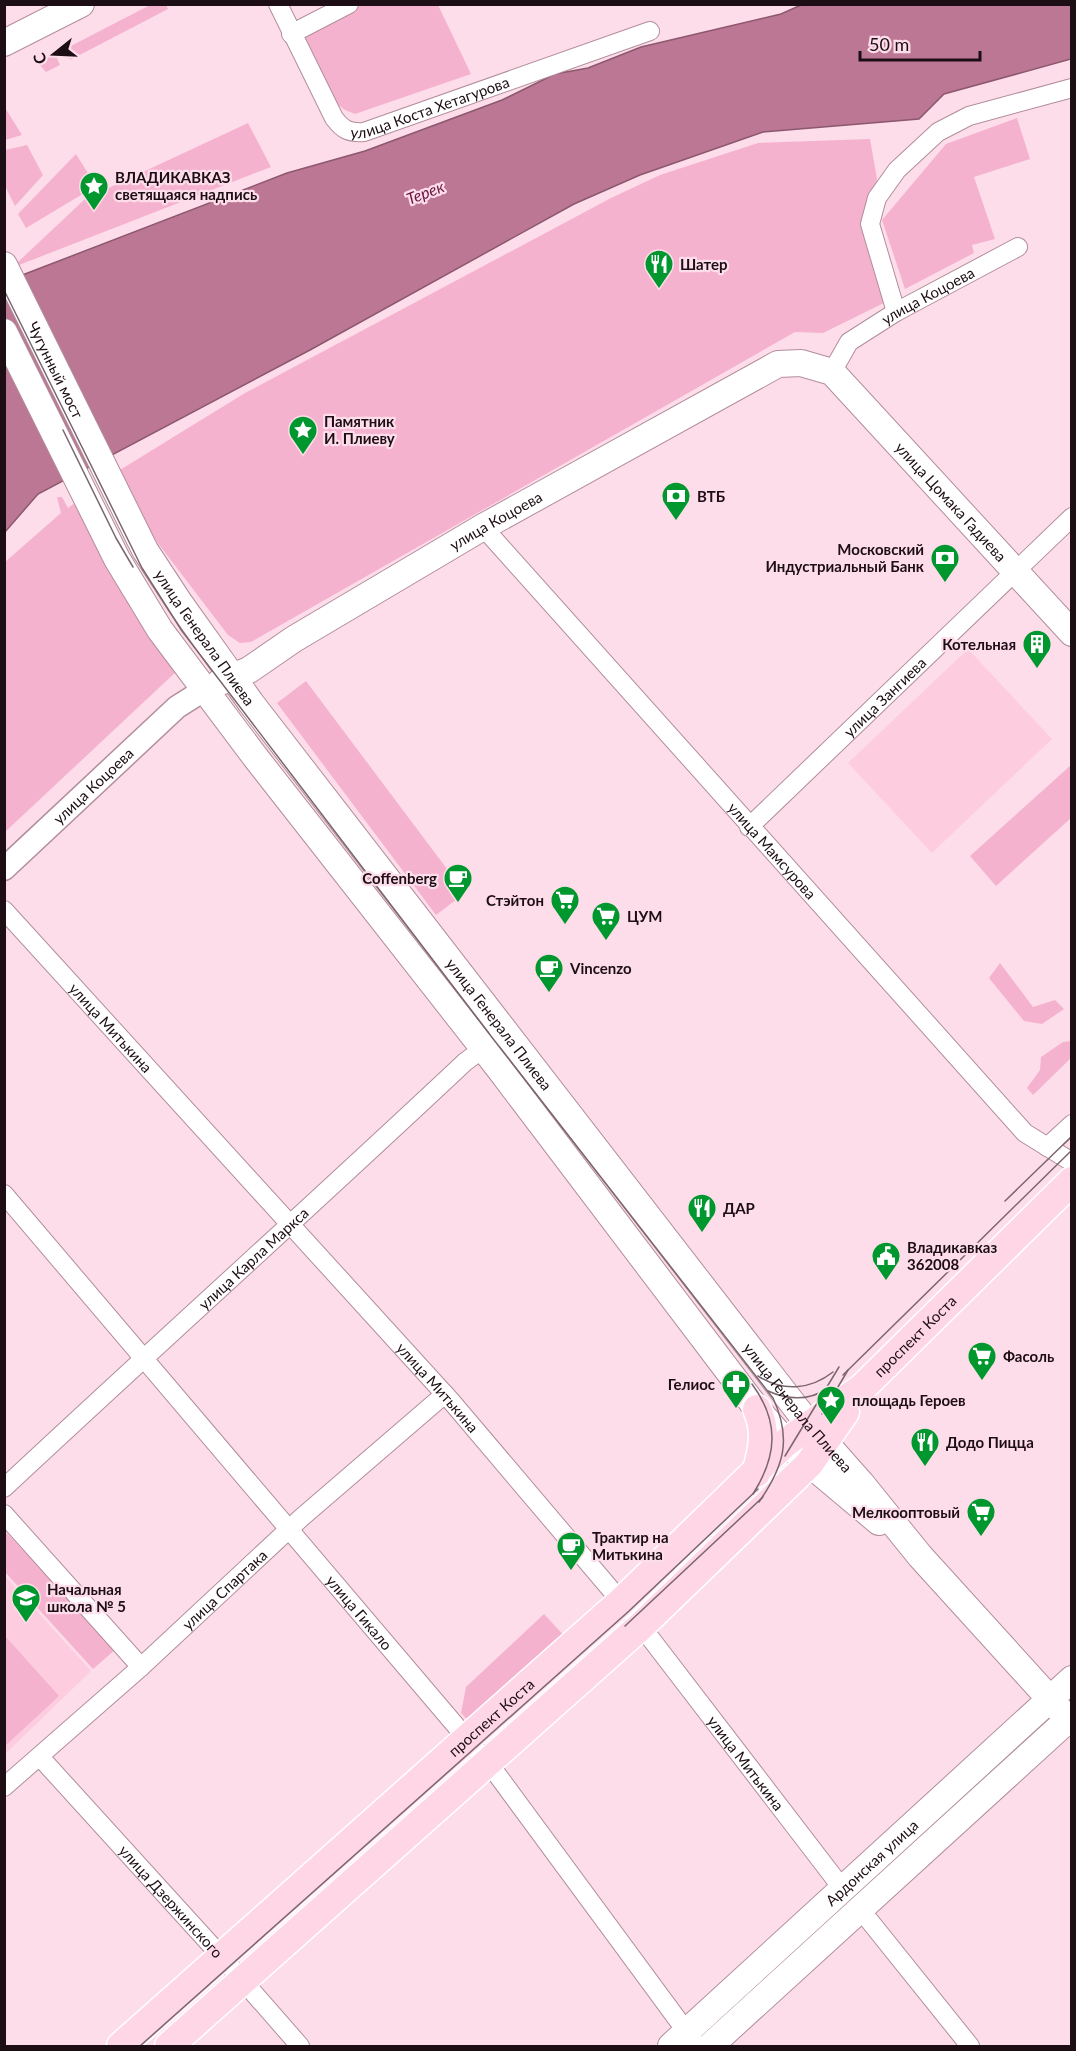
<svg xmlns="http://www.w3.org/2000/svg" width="1076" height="2051" viewBox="0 0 1076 2051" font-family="Lato,sans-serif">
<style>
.built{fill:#fdccdf}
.green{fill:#f5b2ce}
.water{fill:#bc7794;stroke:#8c586e;stroke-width:1.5}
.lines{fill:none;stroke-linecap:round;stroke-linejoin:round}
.minor-casing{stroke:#b28d9b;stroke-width:20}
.tertiary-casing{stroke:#b28d9b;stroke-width:25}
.secondary-casing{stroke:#b28d9b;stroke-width:28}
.primary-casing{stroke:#fff;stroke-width:31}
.minor{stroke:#fff;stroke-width:18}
.tertiary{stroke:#fff;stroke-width:22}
.secondary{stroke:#fff;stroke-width:26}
.primary{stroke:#fed6e6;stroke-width:28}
.tram{stroke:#7b656e;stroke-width:1.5}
.labels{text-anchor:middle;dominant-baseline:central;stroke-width:4.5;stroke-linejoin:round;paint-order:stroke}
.street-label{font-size:15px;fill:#1c0e14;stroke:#feddea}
.poi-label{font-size:15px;font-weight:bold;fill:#1c0e14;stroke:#feddea;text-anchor:start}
.water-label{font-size:16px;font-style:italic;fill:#681541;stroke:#feddea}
</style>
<rect width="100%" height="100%" fill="#feddea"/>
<g class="built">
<path d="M968,649L1052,739L932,853L848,763Z"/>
<path d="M5,1576L91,1671L5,1754Z"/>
</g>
<g class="green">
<path d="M152,4L166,5L168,9L70,60L65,49Z"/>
<path d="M362,5H438L471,74L355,114L345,110L332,100L300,36Z"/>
<path d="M54,52L60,65L46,72L39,64L40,60Z"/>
<path d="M4,106L22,135L5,140H4Z"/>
<path d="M1017,118L1030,159L974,177L995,239L972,245L974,253L905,289L882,220L946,144Z"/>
<path d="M248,123L271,167L19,265L18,262L85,199Z"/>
<path d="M870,139L877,179L865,235L886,302L823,333L795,332L251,642L240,643L228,635L157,542L115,473L245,393L611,198L660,175L758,143Z"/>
<path d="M27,145L43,175L15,206L5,186V150Z"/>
<path d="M76,154L96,186L26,228L18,214Z"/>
<path d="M57,497H62L68,508L80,499L178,670L5,832V562L61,513Z"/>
<path d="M306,681L465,893L436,915L277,703Z"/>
<path d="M1071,765V818L996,886L970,856Z"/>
<path d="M1000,963L1033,1007L1055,1000L1064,1009L1042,1024L1024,1021L989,978Z"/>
<path d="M1071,1041V1058L1033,1095L1027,1088L1040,1070L1041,1057L1063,1042Z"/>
<path d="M5,1531L116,1649L93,1669L5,1572Z"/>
<path d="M544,1614L569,1641L473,1726L461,1713L466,1687Z"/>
<path d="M5,1636L59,1696L5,1746Z"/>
</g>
<path class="water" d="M801,5H1071V59L944,94L919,119L763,132L640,175L574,204L310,350L38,494L5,532V286L25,274L287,173L365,151L502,100L555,74L588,68L641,47L781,14Z"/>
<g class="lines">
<g class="minor-casing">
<g id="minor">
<path id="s1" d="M278,4L334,118C343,130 349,133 364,132L650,31"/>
<path d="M291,34L349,4"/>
<path d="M896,312L870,224L877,198L897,170L938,132L969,116L1072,88"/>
<path id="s2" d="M832,372L849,342L896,312L1018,247"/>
<path id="s3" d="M483,527L1025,1133L1072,1162"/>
<path id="s4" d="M749,827L1072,517"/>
<path id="s5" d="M4,910L451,1401L635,1618L842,1888"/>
<path d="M1047,1147L1072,1124"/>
<path id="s6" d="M4,1194L496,1773L697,2046"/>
<path id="s7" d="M4,1488C157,1345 313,1205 465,1062L492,1042"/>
<path d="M4,1514L141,1667"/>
<path id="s8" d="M40,1757L230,1966L300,2046"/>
<path id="s9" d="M4,1787L141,1667L301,1518L445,1394"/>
<path d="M860,1909L970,2046"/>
</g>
</g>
<g class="tertiary-casing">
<g id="tertiary">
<path id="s10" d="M4,869L177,707L204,690"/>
</g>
</g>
<g class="secondary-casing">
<g id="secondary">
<path d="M4,43L81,4"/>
<path id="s11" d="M4,265L145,550L179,602L251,703L807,1422L861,1483L920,1556L1068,1719"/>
<path d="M4,332L117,559L160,630L256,758L498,1067L757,1409L791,1448L879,1522"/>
<path id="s12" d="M220,682L249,670L294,639L483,527L778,364L801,363L832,372L1072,633"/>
<path id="s13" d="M671,2046L1072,1679"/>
<path d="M710,2046L1072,1716"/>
</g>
</g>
<g class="primary-casing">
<g id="primary">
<path d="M756,1473C763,1449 767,1432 757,1409"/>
<path id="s14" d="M121,2046L621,1602L785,1443L862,1388L1072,1181"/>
<path d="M169,2046L641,1626L809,1464L845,1412"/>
</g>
</g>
<use href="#minor" class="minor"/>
<use href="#tertiary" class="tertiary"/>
<use href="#secondary" class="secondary"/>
<use href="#primary" class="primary"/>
<g class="tram">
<path d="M4,290L142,568L182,631L494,1040L773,1398C792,1439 784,1466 759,1502"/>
<path d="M63,430L116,538L133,567"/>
<path d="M1005,1201L1072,1136"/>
<path d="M843,1375L1072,1150"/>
<path d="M758,1376C783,1392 810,1390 833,1372"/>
<path d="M752,1384C780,1422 777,1456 753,1494"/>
<path d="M768,1391C788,1400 808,1401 827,1389"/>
<path d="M822,1414L848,1370"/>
<path d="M785,1456L839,1367"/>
<path d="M625,1626L763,1497"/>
<path d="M140,2046L629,1611L758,1489"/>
</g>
</g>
<defs>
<g id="sight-pin" transform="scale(1.5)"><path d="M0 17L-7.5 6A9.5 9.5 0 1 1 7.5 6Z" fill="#00972f" stroke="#feddea"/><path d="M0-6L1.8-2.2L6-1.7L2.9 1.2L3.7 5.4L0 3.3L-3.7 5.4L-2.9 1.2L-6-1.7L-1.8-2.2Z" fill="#fff"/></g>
<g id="restaurant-pin" transform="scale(1.5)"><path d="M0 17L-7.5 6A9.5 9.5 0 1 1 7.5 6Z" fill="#00972f" stroke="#feddea"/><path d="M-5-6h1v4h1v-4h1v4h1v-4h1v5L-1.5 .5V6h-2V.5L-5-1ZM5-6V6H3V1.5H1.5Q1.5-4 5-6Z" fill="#fff"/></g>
<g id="bank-pin" transform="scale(1.5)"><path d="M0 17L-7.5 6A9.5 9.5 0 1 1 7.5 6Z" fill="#00972f" stroke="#feddea"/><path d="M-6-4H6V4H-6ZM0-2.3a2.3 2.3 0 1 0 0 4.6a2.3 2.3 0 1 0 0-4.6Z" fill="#fff"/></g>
<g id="building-pin" transform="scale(1.5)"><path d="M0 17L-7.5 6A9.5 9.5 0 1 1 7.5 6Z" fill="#00972f" stroke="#feddea"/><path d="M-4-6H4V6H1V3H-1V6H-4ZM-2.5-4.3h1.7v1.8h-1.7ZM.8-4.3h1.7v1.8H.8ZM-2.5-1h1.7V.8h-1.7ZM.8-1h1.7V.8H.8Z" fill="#fff"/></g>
<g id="cafe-pin" transform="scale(1.5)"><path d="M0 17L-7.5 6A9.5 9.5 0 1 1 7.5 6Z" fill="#00972f" stroke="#feddea"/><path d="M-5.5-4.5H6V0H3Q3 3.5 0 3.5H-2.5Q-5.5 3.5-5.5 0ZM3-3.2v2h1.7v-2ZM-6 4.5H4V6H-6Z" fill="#fff"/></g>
<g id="supermarket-pin" transform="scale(1.5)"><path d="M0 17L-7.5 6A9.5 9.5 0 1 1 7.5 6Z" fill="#00972f" stroke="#feddea"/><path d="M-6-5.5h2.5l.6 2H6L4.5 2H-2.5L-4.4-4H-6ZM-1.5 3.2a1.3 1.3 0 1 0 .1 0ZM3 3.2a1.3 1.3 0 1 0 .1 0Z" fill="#fff"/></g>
<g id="civic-pin" transform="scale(1.5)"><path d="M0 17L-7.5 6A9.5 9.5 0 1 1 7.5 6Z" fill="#00972f" stroke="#feddea"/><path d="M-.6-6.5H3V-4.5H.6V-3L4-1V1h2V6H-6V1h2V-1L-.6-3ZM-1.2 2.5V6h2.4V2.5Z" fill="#fff"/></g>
<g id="pharmacy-pin" transform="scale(1.5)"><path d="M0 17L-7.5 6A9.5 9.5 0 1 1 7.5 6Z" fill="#00972f" stroke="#feddea"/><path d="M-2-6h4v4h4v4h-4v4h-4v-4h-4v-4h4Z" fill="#fff"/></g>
<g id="school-pin" transform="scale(1.5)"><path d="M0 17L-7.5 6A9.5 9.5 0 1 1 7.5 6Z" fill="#00972f" stroke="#feddea"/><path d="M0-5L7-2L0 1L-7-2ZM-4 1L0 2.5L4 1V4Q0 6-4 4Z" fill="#fff"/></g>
</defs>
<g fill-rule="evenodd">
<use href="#sight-pin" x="94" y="186"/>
<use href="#restaurant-pin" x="659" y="264"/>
<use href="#sight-pin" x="303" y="430"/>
<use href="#bank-pin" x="676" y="496"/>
<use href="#bank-pin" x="945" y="558"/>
<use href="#building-pin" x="1037" y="644"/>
<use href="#cafe-pin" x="458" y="878"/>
<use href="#supermarket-pin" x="565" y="900"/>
<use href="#supermarket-pin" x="606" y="916"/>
<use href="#cafe-pin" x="549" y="968"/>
<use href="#restaurant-pin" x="702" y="1208"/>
<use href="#civic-pin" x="886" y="1256"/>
<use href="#supermarket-pin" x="982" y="1356"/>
<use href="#pharmacy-pin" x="736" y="1384"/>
<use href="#sight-pin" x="831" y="1400"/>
<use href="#restaurant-pin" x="925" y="1442"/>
<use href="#supermarket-pin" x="981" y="1512"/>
<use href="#cafe-pin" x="571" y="1546"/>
<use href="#school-pin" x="26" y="1598"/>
</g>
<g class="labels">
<g class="street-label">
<text stroke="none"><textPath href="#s1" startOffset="232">улица Коста Хетагурова</textPath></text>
<text stroke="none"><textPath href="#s2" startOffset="126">улица Коцоева</textPath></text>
<text stroke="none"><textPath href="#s11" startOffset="117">Чугунный мост</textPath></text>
<text stroke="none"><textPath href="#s12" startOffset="874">улица Цомака Гадиева</textPath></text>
<text stroke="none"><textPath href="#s12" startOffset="320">улица Коцоева</textPath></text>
<text stroke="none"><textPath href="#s11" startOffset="424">улица Генерала Плиева</textPath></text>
<text stroke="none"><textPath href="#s4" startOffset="188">улица Зангиева</textPath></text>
<text stroke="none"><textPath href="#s10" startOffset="122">улица Коцоева</textPath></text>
<text stroke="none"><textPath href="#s3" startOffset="434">улица Мамсурова</textPath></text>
<text stroke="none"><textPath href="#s11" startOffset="910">улица Генерала Плиева</textPath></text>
<text stroke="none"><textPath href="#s5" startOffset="159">улица Митькина</textPath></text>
<text stroke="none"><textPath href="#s7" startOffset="339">улица Карла Маркса</textPath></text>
<text stroke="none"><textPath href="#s14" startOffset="1066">проспект Коста</textPath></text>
<text stroke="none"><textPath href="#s5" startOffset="645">улица Митькина</textPath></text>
<text stroke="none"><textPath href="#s11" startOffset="1396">улица Генерала Плиева</textPath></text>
<text stroke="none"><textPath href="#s9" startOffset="296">улица Спартака</textPath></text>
<text stroke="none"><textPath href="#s6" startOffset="549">улица Гикало</textPath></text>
<text stroke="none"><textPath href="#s14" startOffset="495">проспект Коста</textPath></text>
<text stroke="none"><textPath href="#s5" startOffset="1131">улица Митькина</textPath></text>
<text stroke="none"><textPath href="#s13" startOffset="272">Ардонская улица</textPath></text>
<text stroke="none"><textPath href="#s8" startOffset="195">улица Дзержинского</textPath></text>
</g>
<g class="poi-label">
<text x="115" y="177">ВЛАДИКАВКАЗ<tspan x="115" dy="17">светящаяся надпись</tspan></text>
<text x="680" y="264">Шатер</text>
<text x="324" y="421">Памятник<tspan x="324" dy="17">И. Плиеву</tspan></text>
<text x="697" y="496">ВТБ</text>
<text x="924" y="549" text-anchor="end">Московский<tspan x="924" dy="17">Индустриальный Банк</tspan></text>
<text x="1016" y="644" text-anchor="end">Котельная</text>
<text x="437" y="878" text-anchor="end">Coffenberg</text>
<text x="544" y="900" text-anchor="end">Стэйтон</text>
<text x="627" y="916">ЦУМ</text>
<text x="570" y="968">Vincenzo</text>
<text x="723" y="1208">ДАР</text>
<text x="907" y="1247">Владикавказ<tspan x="907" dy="17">362008</tspan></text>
<text x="1003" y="1356">Фасоль</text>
<text x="715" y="1384" text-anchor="end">Гелиос</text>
<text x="852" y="1400">площадь Героев</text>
<text x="946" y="1442">Додо Пицца</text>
<text x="960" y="1512" text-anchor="end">Мелкооптовый</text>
<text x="592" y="1537">Трактир на<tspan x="592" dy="17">Митькина</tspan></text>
<text x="47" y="1589">Начальная<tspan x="47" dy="17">школа № 5</tspan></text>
</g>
<g class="water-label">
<text transform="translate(425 192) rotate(-21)">Терек</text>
</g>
</g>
<rect width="1076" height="2051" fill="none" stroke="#1c0e14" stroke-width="12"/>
<g transform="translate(54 54) rotate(252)" stroke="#feddea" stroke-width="4.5" paint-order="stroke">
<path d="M0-4.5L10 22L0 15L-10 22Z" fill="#1c0e14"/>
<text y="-9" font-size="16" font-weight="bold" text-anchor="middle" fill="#1c0e14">С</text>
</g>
<path d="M860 51v9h120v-9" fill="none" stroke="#1c0e14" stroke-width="3"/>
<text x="869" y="51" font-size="18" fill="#1c0e14" stroke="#feddea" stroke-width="4.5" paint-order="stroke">50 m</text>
</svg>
